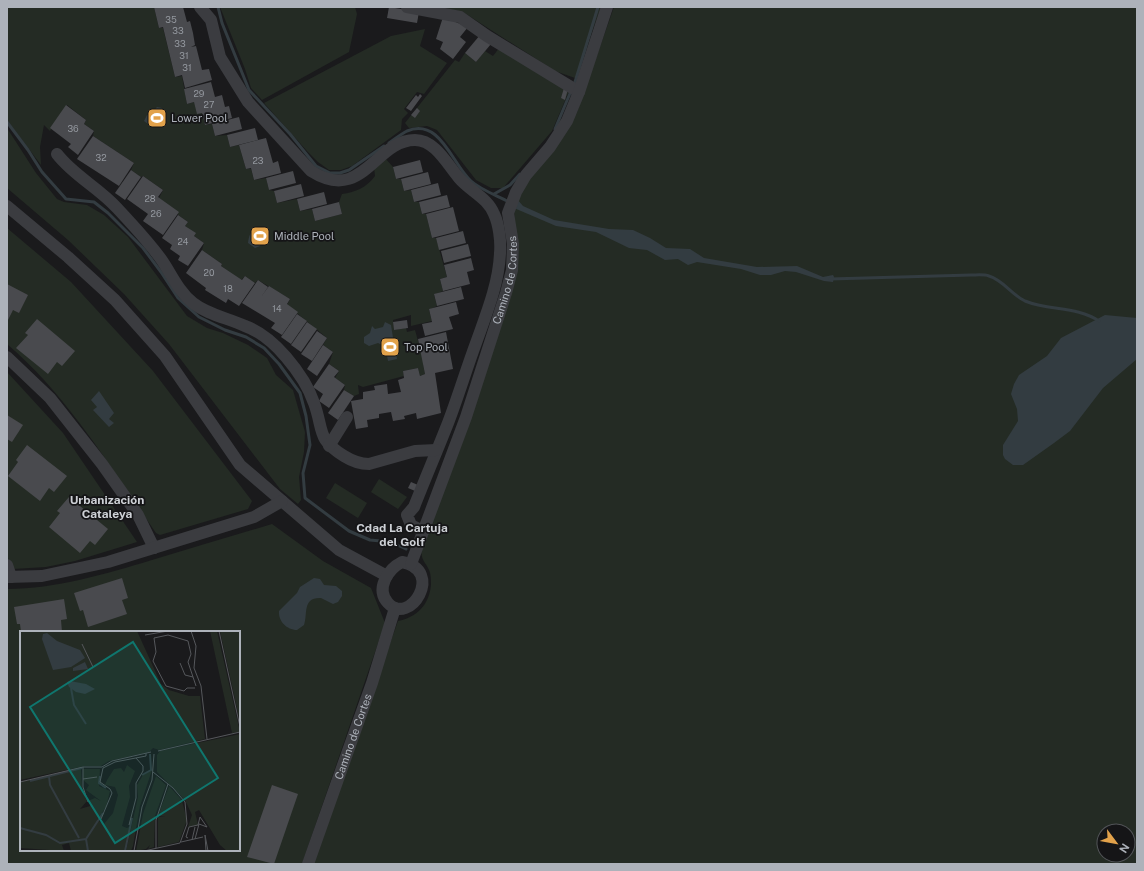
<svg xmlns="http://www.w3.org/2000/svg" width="1144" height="871" viewBox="0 0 1144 871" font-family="'Public Sans',sans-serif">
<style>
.green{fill:#242b24;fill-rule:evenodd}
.water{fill:#333c41}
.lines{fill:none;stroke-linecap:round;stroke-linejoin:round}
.stream{stroke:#333c41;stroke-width:3}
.building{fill:#494a4e}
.minor{stroke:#3b3c40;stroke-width:12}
.labels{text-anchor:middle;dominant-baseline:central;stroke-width:3.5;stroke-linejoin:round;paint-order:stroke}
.number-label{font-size:9px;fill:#94989f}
.poi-label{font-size:11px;fill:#adb2ba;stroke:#151517;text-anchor:start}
.street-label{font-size:11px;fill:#adb2ba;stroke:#151517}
.neighbourhood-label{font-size:12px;font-weight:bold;fill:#ced1d6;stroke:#151517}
.inset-river{fill:none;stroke:#333c41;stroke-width:2}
.inset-road{fill:none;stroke:#55575b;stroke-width:1}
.view{fill:#0f766e;fill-opacity:0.15;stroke:#0f766e;stroke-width:2}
.inset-edge{fill:none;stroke:#adb2ba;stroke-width:2}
</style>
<rect width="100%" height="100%" fill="#1a1a1c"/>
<g class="green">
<path d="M7,7H154L159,28H163L175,77L182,76L187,104L194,102L202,113L205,125L212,124L215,136L227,135L230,147L239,145L246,169H251L254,180L266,178L269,190L274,191L277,203L297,199L300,211L312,209L315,221L342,214L339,202L342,194C356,192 366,188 375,176L374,167L385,158L393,167L396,179H401L404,191L411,190L414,202H419L422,214H426L432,238H436L447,277L440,279L443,291L434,295L437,306L429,310L432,321L411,326V315L393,320L394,330L406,328L407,332L415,330L424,363L423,364L425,374L420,376L418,368L403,371L404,376L363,387L358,385L359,394L354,396L344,390L345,385L335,378L339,371L329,364L333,352L323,345L327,338L287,305L290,299L258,280L255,283L245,276L241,280L221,266L222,264L202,250L204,243L194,236L195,233L185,226L188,222L178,215V212L159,198L163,190L143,176L141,177L131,170L134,163L93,136L94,131L84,124L86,120L67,105L50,131L44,125L40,147L41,165L7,120Z"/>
<path d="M220,7H355L357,14L349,52L262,100L251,88L245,69Z"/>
<path d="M438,7H601L575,78L555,71L463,12Z"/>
<path d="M614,7H1137V864H312L398,621C417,617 429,605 431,585C431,580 431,574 429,570C425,561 422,562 421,550L516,276L514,208L522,187L577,112ZM1104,831H1128V855H1104Z"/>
<path d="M425,29L420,46L447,63L424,94L417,92L404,109L408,113L402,119L401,130L352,166L341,170H329L318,162L307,151L264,103L391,36Z"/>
<path d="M500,47L570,89L552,131L503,188H491L476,180L437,130L427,126L409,128L405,123L455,60L459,62L465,53L476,62L485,51L493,56Z"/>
<path d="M7,128L36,173L57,199L64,202L87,205L104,215L128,237L187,316L207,328L223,333L248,345L267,358L276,375L293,390L305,432L304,452L299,477L301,500L298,504L280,489L169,344L124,294L68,240L7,188Z"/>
<path d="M7,228L71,282L153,371L252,501L248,509L160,535L156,533C111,468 68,396 7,344Z"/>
<path d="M7,372L63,433L137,542L75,561L46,567L13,569L7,556Z"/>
<path d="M379,479L407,497L398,509L371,492Z"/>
<path d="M335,483L367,503L358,518L326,498Z"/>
<path d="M272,524L323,561L371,588L385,623L302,864H7V589C56,589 105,574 152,560C192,548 232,536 272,524ZM21,632H239V850H21Z"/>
</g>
<g class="water">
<path d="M157,107L162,108L163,116L157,118L152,124H148L144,121L147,115L152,113Z"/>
<path d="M517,199L523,206L554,220L609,229L633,230L650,238L666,248L690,249L704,258L757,267L797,266L823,277L833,275L834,277L833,282L824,281L796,272L785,271L771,275H760L741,269L697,262L688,265L678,259L665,260L647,250L629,248L596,232L556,226L514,208Z"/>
<path d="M263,227L268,231L263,237L260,246L255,248L248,243C249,234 252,226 263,227Z"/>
<path d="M1105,315L1137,318V359L1103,388L1070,431L1054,443L1023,465H1013L1005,459L1003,455V445L1018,421L1017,409L1011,394L1014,384L1019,375L1047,356L1061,338Z"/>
<path d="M385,322L391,325L394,344L384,346L378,343L369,346L364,343V337L370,333L372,326L375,329L383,327Z"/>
<path d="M395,348L397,359L388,361L386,350Z"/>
<path d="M99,391L114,413L109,419L114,423L109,427L93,410L97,407L91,400Z"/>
<path d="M314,578L320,579L324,585L336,586L342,591V596L338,602L333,604L321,598C302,597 308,614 304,625L297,630C287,630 278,621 279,611L297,593L300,587Z"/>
</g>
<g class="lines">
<g class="stream">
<path d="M218,7L222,23L249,90L290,134L316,166L330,173H340L349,170L384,146"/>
<path d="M575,82L598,7"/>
<path d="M7,122L28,150L42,172L66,199L94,202L108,213L143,248L161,272L178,298L199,317L225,330L246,337L264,348L279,364L300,393L306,416L310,445L303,473L305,498L349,531L370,540L391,542L406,549"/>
<path d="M555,129L571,91"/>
<path d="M389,143C395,139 401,134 407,131C440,117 452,164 471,181C481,190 498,196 509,202"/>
<path d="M494,194L510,185L520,174"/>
<path d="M830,279L971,275C977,275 984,274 989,276C1003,280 1012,295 1025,301C1049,311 1077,306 1099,321"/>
</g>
</g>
<g class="building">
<path d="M154,7H183L187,22L190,21L193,33L195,45L191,47L196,46L202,70L209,69L212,80L185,88L182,75L175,77L163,27L159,28Z"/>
<path d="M389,7L419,12L417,23L387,18Z"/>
<path d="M443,17L468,27L460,37L466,42L453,59L440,49L443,42L436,39Z"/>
<path d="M480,35L491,44L476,62L465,53Z"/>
<path d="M211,82L215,97L222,95L225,107L229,106L232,118L205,125L202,113L197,114L194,102L187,104L184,89Z"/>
<path d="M564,88L568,89L565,100L561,98Z"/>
<path d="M420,94L422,96L411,111L406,108L416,95L418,97Z"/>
<path d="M66,105L86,120L84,124L94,131L78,155L68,147L71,144L50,128Z"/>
<path d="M417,108L420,111L415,118L411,115Z"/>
<path d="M239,117L242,129L215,136L212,124Z"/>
<path d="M255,128L258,140L230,147L227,135Z"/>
<path d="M93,136L134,163L119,186L77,159Z"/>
<path d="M266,138L273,163L278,161L281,173L254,180L251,168L246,169L239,145Z"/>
<path d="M420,160L423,172L396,179L393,167Z"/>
<path d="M131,170L141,177L125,200L115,193Z"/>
<path d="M293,171L296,183L269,190L266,178Z"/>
<path d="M428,172L431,184L404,191L401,179Z"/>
<path d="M143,176L163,190L158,197L179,212L163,235L143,221L148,214L127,199Z"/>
<path d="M438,183L441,195L414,202L411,190Z"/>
<path d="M301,184L304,196L277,203L274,191Z"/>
<path d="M324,192L327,204L300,211L297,199Z"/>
<path d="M447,195L450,207L422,214L419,202Z"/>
<path d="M339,202L342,214L315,221L312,209Z"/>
<path d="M453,207L459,231L432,238L426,214Z"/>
<path d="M178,215L188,222L185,226L196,233L194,236L204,243L188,266L178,260L180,256L170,249L172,245L162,238Z"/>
<path d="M463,231L466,243L439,250L436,238Z"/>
<path d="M468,244L471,256L444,263L441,251Z"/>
<path d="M202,250L222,264L221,266L242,280L245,276L255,283L239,306L228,299L226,303L205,290L206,288L186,273Z"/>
<path d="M471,258L474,270L467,272L470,284L443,291L440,279L447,277L444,265Z"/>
<path d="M258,280L268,287L261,297L269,286L290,299L287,304L298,312L282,335L271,328L275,323L242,303Z"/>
<path d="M7,284L28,295L19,313L13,310L7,322Z"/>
<path d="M461,287L464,299L437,306L434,294Z"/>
<path d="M456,302L459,314L449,317L453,329L425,336L422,324L432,322L429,309Z"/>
<path d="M297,314L307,321L291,344L281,337Z"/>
<path d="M37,319L75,351L62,366L57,362L48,374L16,348L28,335L25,333Z"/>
<path d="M407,320L408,328L394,330L393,322Z"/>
<path d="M307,322L317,329L301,352L291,345Z"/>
<path d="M317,331L327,338L312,361L301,354Z"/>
<path d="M446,332L453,369L435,373L441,413L417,419L416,413L404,416L405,419L393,421L391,412L379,414V418L367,420L368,427L356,429L351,401L363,399V392L375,390L374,386L387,384L388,394L401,392L398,380L404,378L403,371L418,368L420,376L425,374L418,339Z"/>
<path d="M323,345L333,352L317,376L307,369Z"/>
<path d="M329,364L339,371L334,377L345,385L329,408L319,401L323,394L313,387Z"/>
<path d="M344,390L354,396L338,420L328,413Z"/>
<path d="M7,415L23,425L12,442L7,439Z"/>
<path d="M27,445L67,476L54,492L49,488L40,501L8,476L18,462L16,460Z"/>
<path d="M411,482L418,485L415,491L408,488Z"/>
<path d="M69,497L108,529L95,545L90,541L80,553L49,527L60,513L57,511Z"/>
<path d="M122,578L128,598L122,600L127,614L88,627L83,610L80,611L74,593Z"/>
<path d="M64,599L67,619L61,620L62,632H21L20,624H17L14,607Z"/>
<path d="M272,785L298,794L274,864L247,857Z"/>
</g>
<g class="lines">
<g class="minor">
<path d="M200,7L211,20L220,57L248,102L311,171C363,204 375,140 415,140C435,140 447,164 459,178C470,191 488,198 494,214C499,224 501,242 500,253C499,283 486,315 476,343C466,370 458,397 448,423C437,451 425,479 414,507L407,515L411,525L423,531"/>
<path d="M407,7L460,17L487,36L579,92"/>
<path d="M57,154C74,176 98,187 117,208C132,224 148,241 161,259C171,273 178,291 193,303C208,315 228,318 245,326C262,332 274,343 286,357C298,371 308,385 314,403C324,430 316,439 344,456C352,461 359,464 369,464L415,451L436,450"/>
<path d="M7,206L68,257L115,300L165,356L240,465L339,550L387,576"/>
<path d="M7,357L50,398L102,464L138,515L154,548"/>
<path d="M329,446L347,417"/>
<path d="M402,562C445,570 410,627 388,603C375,589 388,569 402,562Z"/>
<path id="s1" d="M411,564L466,417L506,293L512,270L513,244L508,213L516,192L526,175L550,147L567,121L579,92L607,7"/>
<path d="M7,565L11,577"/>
<path d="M7,577L42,576L108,562L254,517L282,501"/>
<path id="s2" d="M308,864L372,683L395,608"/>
</g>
</g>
<defs>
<g id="stadium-square" transform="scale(1)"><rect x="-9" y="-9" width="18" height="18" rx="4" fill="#e2a24b" stroke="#151517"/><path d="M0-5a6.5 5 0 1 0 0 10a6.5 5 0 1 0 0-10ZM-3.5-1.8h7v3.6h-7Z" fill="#fff"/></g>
</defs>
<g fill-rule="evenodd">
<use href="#stadium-square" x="157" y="118"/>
<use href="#stadium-square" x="260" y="236"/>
<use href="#stadium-square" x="390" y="347"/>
</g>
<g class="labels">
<g class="number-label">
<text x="171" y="19">35</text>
<text x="178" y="30">33</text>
<text x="180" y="43">33</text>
<text x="184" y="55">31</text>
<text x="187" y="67">31</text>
<text x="199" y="93">29</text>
<text x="209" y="104">27</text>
<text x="73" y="128">36</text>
<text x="101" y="157">32</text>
<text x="258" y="160">23</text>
<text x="150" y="198">28</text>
<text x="156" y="213">26</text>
<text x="183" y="241">24</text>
<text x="209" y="272">20</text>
<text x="228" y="288">18</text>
<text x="277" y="308">14</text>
</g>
<g class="poi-label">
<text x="171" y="118">Lower Pool</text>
<text x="274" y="236">Middle Pool</text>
<text x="404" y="347">Top Pool</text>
</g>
<g class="street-label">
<text stroke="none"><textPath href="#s1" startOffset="300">Camino de Cortes</textPath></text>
<text stroke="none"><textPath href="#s2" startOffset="135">Camino de Cortes</textPath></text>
</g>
<g class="neighbourhood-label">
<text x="107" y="500">Urbanización<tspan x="107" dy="14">Cataleya</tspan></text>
<text x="402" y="528">Cdad La Cartuja<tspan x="402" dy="14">del Golf</tspan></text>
</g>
</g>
<g transform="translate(20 631)">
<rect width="220" height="220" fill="#1a1a1c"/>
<path d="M0,0H117L141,53L149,59L169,65H180L185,108L139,119L133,117L129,121L89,130L81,135H65L0,149ZM190,0H197L220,101L212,102ZM200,0H220V91ZM220,103V220H207L200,214L179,179L175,181L178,194L168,196L172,184L165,169L137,141V124L140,120ZM107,134L115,140L109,155L110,166L102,195L107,197L111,195L105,220H51L49,212L42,214L44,220L0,217V151L61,138L62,156L67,170L60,178L70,175V169L75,167L81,170L66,159L69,154L63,149V138H80L79,155L90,160L86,176L77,189L84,193L93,182L98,164L95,156L85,154L87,149L94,138L101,137L104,141ZM132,139L120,175L113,215L111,220H106L118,166L117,154L123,144ZM136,145L146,154L135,185L134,216L128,218L130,214L126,218L116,220L123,183ZM149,155L161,168L159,174L162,170L167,189L159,211L138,216V186H145L138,185Z" fill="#242b24"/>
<path d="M27,2L37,10L60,19L65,27L51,36L33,39L22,8L23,3ZM65,31L68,38L53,40V37ZM50,50L66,53L75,58L65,63L56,61L49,56L47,51Z" fill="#333c41"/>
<path class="inset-river" d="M51,57L54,74L66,93M122,144L131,139L130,123M29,145L30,154L59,207M80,145L79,152L86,157M10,150L62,137M0,197L26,204L40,212L66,208M68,220L66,208L83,182M105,220L112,187"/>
<path class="inset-road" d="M171,0L176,15L174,37L181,55L187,108M199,0L220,96M125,4L148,0M62,13L73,36M160,32L165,44L173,46M175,57H167L164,60L146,55L133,30L136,21L134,7L148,4L168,10L171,23L168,31L176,55M138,120L220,101M63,136V156L68,171M63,148L77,146M0,151L63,136H82L92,130L131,121M81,188L92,162L90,158L80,151L83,137L95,131L126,125V122M109,194L116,167V152L123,140V135L116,127M168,207L166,206L169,196L178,194L180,186L187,196L179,193L175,208M172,209L175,196M161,211L183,206M136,217V189L148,153M114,220L122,176L132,149L134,123M124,220L160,212L167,193L165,171L153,157L133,141M186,220L185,204L188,220"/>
<path class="view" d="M113,11L198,147L95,212L10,76Z"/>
<rect width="220" height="220" class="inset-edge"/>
</g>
<rect width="1144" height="871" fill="none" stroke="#adb2ba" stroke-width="16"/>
<g transform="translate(1116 843) rotate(122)"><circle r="19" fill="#151517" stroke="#525458"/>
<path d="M0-3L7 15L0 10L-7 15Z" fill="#e2a24b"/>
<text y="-6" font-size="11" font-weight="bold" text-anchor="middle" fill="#adb2ba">N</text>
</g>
</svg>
